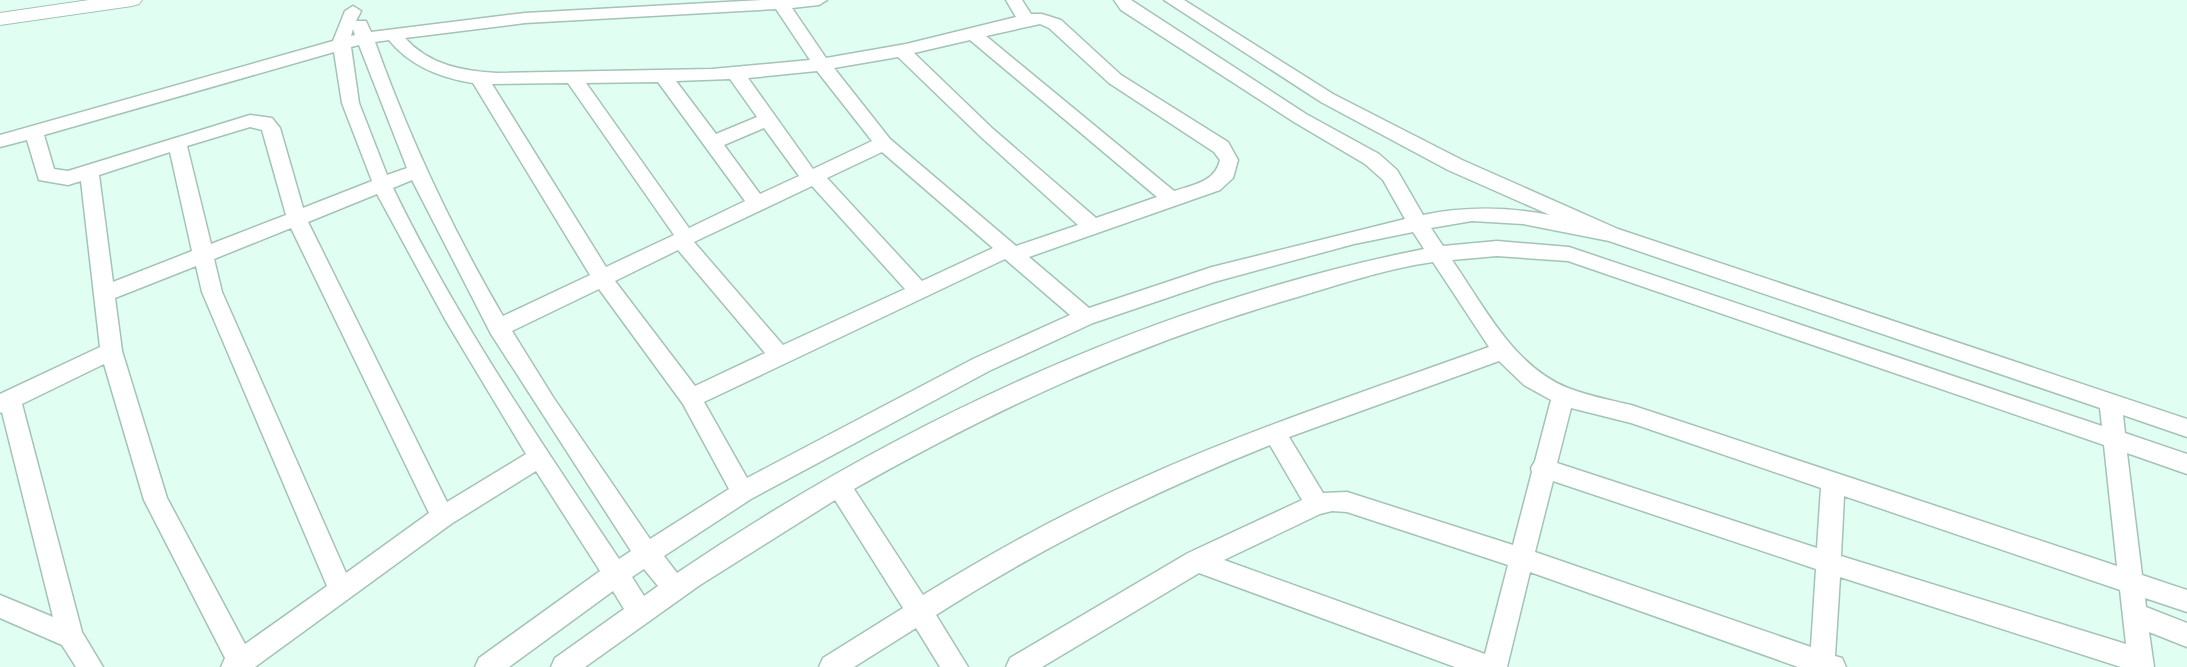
<svg xmlns="http://www.w3.org/2000/svg" width="2187" height="667" viewBox="0 0 2187 667" font-family="'Asap Condensed',sans-serif">
<style>
.lines{fill:none;stroke-linecap:round;stroke-linejoin:round}
.minor-casing{stroke:#a5c2b7;stroke-width:3}
.tertiary-casing{stroke:#a5c2b7;stroke-width:2}
.minor{fill:#fff;fill-rule:evenodd}
.tertiary{fill:#fff;fill-rule:evenodd}
</style>
<rect width="100%" height="100%" fill="#e0fef2"/>
<g class="lines">
<g class="minor-casing">
<path id="minor" d="M762,0H827L819,5L792,8L826,58L906,44L1016,17L1006,0H1022L1031,14H1042L1061,20L1121,75L1228,142L1238,160L1233,178L1220,190L1029,257L1089,308L1212,267L1405,219L1383,180L1365,164L1294,122L1121,10L1114,0H1131L1306,114L1379,154L1397,170L1423,215C1467,206 1507,207 1550,215L1448,170L1321,102L1164,0H1184L1333,94L1462,160L1618,229L2187,419V437L2123,415L2125,433L2187,454V474L2127,453L2142,575L2187,590V612L2145,598L2146,607L2187,623V647L2149,632L2154,667H2121L1840,577L1835,656L1842,658L1846,667H1798L1530,572L1507,667H1455L1199,573L1042,667H1006L1010,658L1188,553L1302,500L1270,445C1153,492 1042,547 936,615L968,667H940L916,628L854,667H819L823,658L903,608L835,500L700,585L585,667H551L555,658L624,609L613,591L509,667H475L479,658L600,571L536,471L451,524L255,667H221L225,658L144,500L104,364L22,404L82,632L103,667H76L62,645L0,618V595L53,617L2,412L0,413V394L100,347L81,181L68,185L39,180L27,140L0,147V135L333,41L345,11L353,6L361,11L356,21H366L371,32L525,13ZM776,9L810,60L712,69L497,73C463,71 429,65 405,38L525,23ZM1040,24L1049,28L1109,83L1214,152L1220,160C1215,182 1193,185 1174,191L986,36ZM353,29L355,35L351,36ZM389,40C410,66 441,78 473,83L590,275L503,316C452,229 409,137 375,42ZM970,40L1157,197L1096,218L993,129L914,53ZM359,45L407,168L387,175L359,103L351,47ZM334,52L342,103L372,181L303,208L280,128L272,118L250,115L68,171L54,169L44,135ZM898,57L981,137L1078,225L1016,246L890,139L834,68ZM817,71L872,141L813,169L748,78ZM730,79L757,117L716,134L676,81ZM658,82L745,201L689,228L586,83ZM568,83L674,235L606,267L492,84ZM250,127L262,130L286,215L211,244L187,146ZM764,128L799,176L760,194L724,145ZM170,152L192,251L113,282L99,175ZM882,152L993,248L922,281L827,178ZM412,180L491,334L631,551L619,559C539,439 456,318 393,188ZM812,186L905,289L783,345L694,242ZM377,194L446,321L526,454L447,502L308,222ZM1472,221L1523,224L1609,241L2100,408L2102,426L1569,247L1497,241L1443,246L1431,228ZM291,228L429,513L346,573L222,292L214,259ZM1413,232L1424,249C1158,302 901,421 677,573L664,556L751,499L989,371L1093,323L1214,282L1354,244ZM678,250L765,353L695,386L615,281ZM1497,256L1568,261L2104,445L2117,566L1631,405C1610,400 1588,396 1568,388C1513,366 1484,306 1452,260ZM1005,259L1070,315L973,359L747,478L704,402ZM1433,262L1489,347C1372,389 1253,428 1140,479C1065,512 993,552 923,595L854,489C995,409 1132,346 1287,300C1335,286 1383,269 1433,262ZM196,266L202,292L327,586L245,644L167,498L122,351L115,298ZM599,289L683,404L729,489L650,539L553,397L512,331ZM1499,361L1524,385L1551,400L1535,461L1531,468L1532,472L1513,545L1347,492L1323,493L1289,437ZM1571,408L1631,423L1821,488L1817,548L1557,463ZM1553,481L1816,569L1811,647L1535,552ZM1844,496L2120,590L2126,644L1841,556ZM1332,511L1347,512L1508,565L1485,654L1224,560L1320,514ZM644,569L658,586L644,596L632,577Z"/>
</g>
<g class="tertiary-casing">
<path id="tertiary" d="M89,0H142L139,4L132,6L0,25V13Z"/>
</g>
<use href="#minor" class="minor"/>
<use href="#tertiary" class="tertiary"/>
</g>
</svg>
